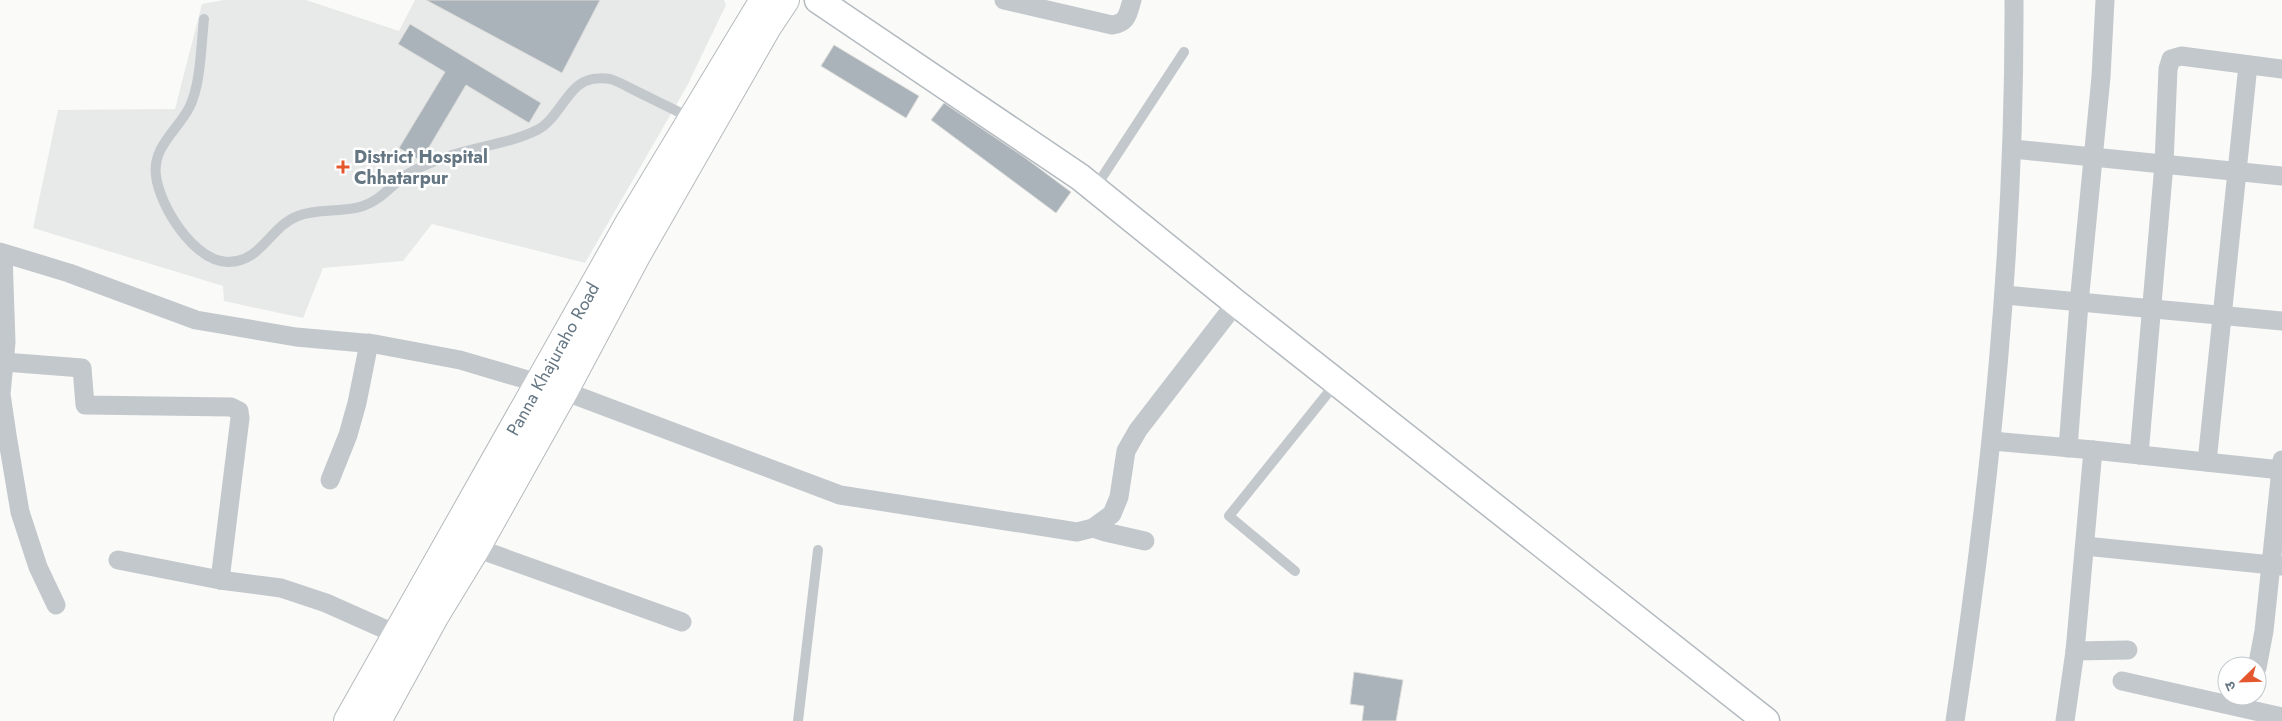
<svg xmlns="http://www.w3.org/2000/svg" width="2282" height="721" viewBox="0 0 2282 721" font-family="Jost,'Noto Sans Devanagari',sans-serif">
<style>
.built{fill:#e8e9e9}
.building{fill:#aab3b9;stroke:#dcdcda}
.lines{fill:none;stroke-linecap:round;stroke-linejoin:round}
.secondary-casing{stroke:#b3babf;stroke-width:29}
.primary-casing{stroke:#b5babe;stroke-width:30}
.lane{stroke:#c3c8cc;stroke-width:10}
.street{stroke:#c3c8cc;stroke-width:19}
.secondary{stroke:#fff;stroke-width:26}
.primary{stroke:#fff;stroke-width:28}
.poi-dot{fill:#e4572e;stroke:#fff;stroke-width:2}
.labels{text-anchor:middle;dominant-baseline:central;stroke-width:5;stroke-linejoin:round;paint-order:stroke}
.poi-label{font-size:18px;font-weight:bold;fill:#657683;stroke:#fff;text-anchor:start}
.street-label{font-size:18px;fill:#657683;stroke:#fff}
</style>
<rect width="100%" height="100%" fill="#fafaf8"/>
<path class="built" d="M224,0H306L399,31L415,0H724L726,5L687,86L585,263L432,224L403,261L323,268L303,318L224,301L223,286L33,228L58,110L175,109L202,4Z"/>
<g class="building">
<path d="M426,0H600L562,73Z"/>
<path d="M410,24L541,103L529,123L466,85L422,159L419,160L399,148L445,72L398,44Z"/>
<path d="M834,45L919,96L906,118L821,66Z"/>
<path d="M944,103L1024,157L1071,192L1056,213L931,120Z"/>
<path d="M1354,672L1403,680L1396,721H1362L1364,706L1350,704Z"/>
</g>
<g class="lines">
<g class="secondary-casing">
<path id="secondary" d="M818,0L1080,177L1236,303L1766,721"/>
</g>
<g class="primary-casing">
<g id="primary">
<path d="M348,721L630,222L764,0"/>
<path d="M377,721L434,617L476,548L564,391L637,254L767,27L785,0"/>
</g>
</g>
<g class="lane">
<path d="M204,19C201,45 201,85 189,108C177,131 152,147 156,176C160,207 194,261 228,262C262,262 270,226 298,216C318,208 342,213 363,206C380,200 388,189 402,178C413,169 433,162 446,157C476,146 509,144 537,130C558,120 568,85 589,80C594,78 605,78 610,79C618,81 628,87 636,91C654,100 673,109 691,118"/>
<path d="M1095,188L1184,52"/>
<path d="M1295,571L1229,516L1336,383"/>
<path d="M798,721L818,550"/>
</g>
<g class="street">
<path d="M1004,0L1112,25C1128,23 1128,13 1132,0"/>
<path d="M2013,149L2282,176"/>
<path d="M0,252L69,273L196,320L296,337L375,344L460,360L538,383"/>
<path d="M3,254L6,342L1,394L7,435L20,512L38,567L56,605"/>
<path d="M2005,295L2282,321"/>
<path d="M4,362L82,368L85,405L231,407L239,411L240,418L220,580L118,560"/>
<path d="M564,391L840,495L1077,532L1093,528L1112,514L1119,497L1126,451L1138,430L1236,303"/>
<path d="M1992,441L2093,450L2281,470"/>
<path d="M2068,448L2079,303L2101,77L2105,0"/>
<path d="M2139,455L2164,164L2168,69L2171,59L2181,56L2282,69"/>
<path d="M2207,462L2248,65"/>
<path d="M330,480L348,435L357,403L369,343"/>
<path d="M1093,528L1105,532L1145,541"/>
<path d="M2085,546L2282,566"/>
<path d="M476,548L682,622"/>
<path d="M220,580L281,588L326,603L398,635"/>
<path d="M2075,651L2128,650"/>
<path d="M2257,668L2264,631L2282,460"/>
<path d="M2122,681L2282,717"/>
<path d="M1955,721C1991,482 2015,242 2014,0"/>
<path d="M2065,721L2075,651L2093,450"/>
</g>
<use href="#secondary" class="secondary"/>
<use href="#primary" class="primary"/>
</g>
<path class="poi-dot" d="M340.5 159.5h5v5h5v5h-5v5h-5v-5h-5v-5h5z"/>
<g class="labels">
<g class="poi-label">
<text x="354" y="157">District Hospital<tspan x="354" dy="21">Chhatarpur</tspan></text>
</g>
<g class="street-label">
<text transform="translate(553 359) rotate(-61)">Panna Khajuraho Road</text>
</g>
</g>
<g transform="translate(2242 681) rotate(247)"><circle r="24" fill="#ffffff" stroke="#c1c8cd"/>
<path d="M0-4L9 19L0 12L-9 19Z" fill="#e4572e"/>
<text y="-8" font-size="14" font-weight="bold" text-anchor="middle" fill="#657683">उ</text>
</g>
</svg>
